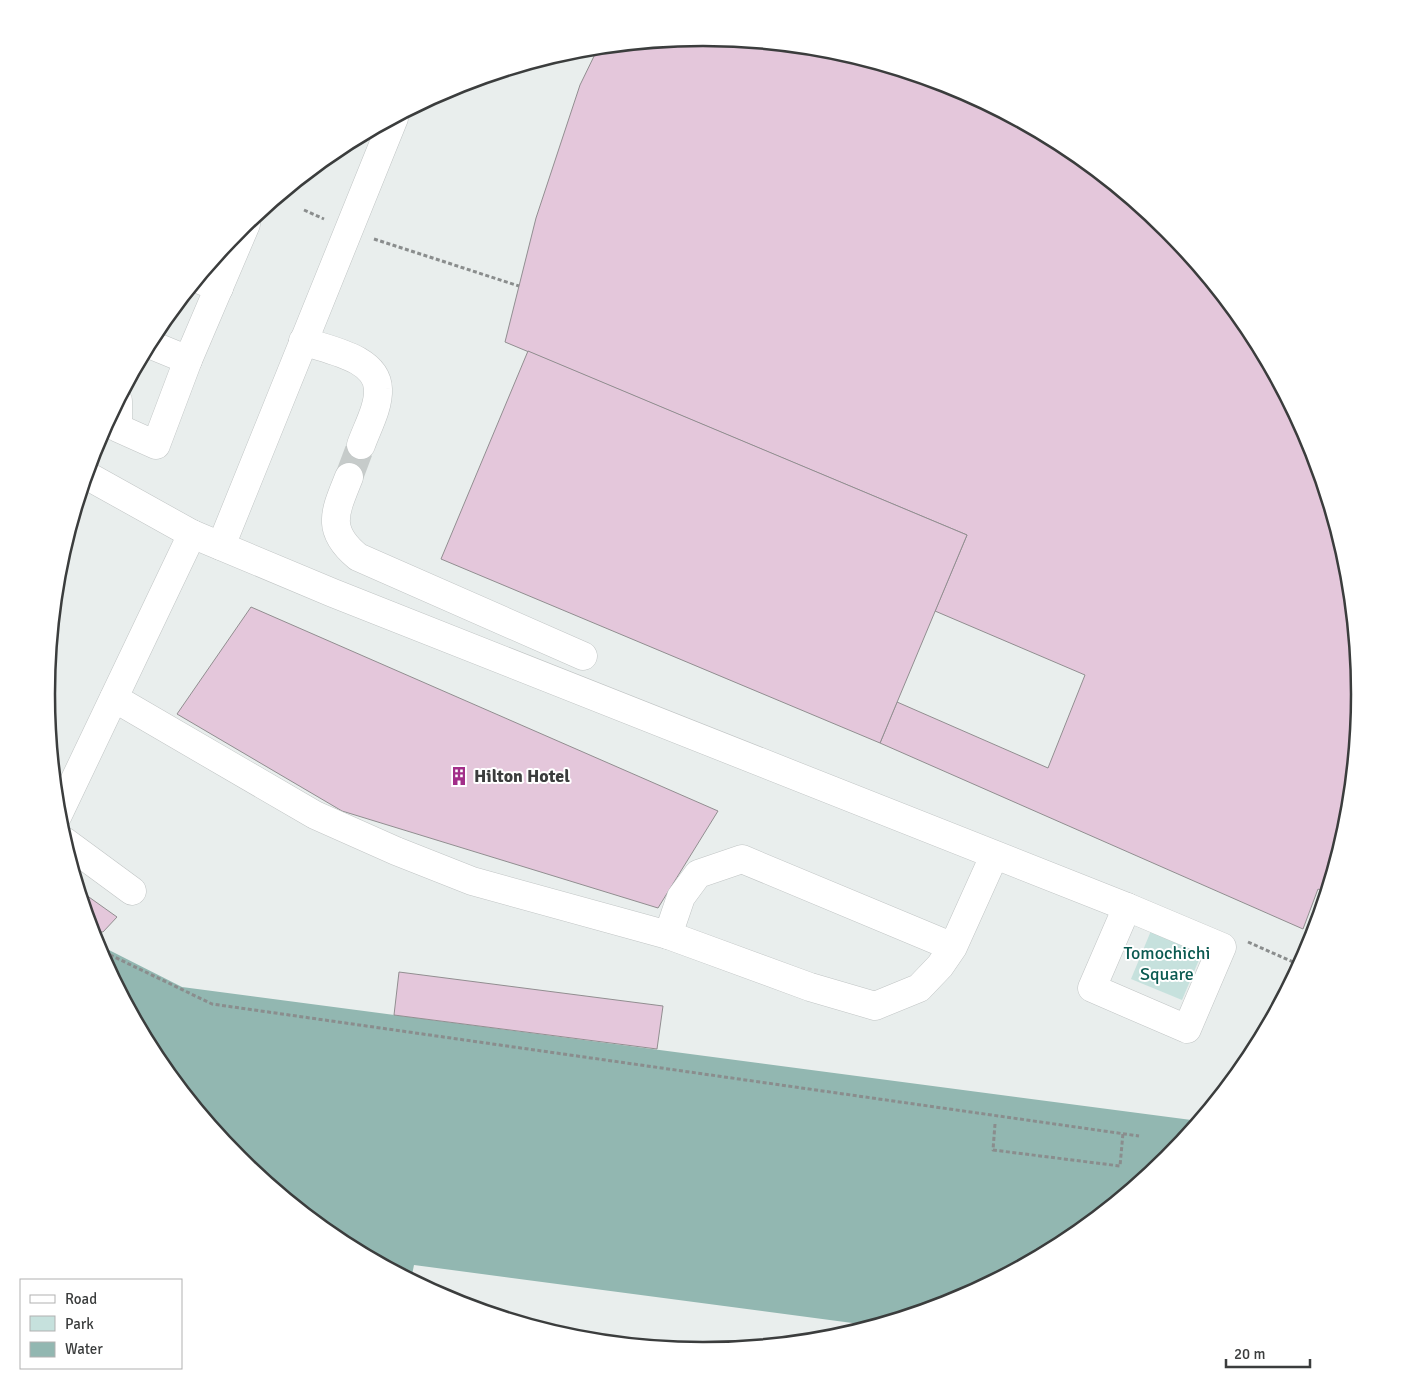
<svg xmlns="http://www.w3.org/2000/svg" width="1406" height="1389" viewBox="0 0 1406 1389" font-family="Signika,sans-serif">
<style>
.green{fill:#c6e1dd}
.water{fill:#92b7b1}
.building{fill:#e4c7db;stroke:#918e90}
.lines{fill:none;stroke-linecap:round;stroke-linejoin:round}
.minor-tunnel{stroke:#c6cbca;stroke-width:28;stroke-dasharray:28 14;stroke-linecap:butt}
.minor-casing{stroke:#c1c5c5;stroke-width:29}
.path{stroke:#8a8d8d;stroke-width:3;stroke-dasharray:4 2.5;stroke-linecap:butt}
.minor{stroke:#fff;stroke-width:28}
.labels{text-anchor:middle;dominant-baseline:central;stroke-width:4;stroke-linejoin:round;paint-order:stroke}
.poi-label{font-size:18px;font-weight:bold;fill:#3b3d3d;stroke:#fff;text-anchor:start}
.park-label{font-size:18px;fill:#0b5a51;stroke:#fff}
.rim{fill:none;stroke:#3b3d3d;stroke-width:2.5}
</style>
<rect width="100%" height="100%" fill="#e9eeed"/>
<path class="green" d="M1153,926L1204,948L1182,1000L1131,979Z"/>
<path class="water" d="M105,948L182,987L1199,1121L1167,1159L1068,1241L954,1302L875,1326L414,1265L411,1280L338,1241L238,1159L157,1059L102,956Z"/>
<g class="building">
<path d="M703,38L831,50L955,88L1068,148L1168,230L1249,330L1310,443L1347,567L1360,695L1347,823L1326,893L1318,889L1303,929L880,743L897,702L1048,768L1085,675L935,611L967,535L505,342L536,218L580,85L598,48Z"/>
<path d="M528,351L967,535L880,743L441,559Z"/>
<path d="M251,607L718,811L658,908L342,811L177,714Z"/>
<path d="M79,890L117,917L103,932L91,931Z"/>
<path d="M399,972L663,1006L657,1049L394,1015Z"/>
<path d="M529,1325L716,1350L703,1351L575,1339Z"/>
</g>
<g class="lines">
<path class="minor-tunnel" d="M349,477L361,445"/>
<g class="minor-casing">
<g id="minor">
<path d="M198,279L219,288"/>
<path d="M303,341C327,350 377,357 378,389C379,407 367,428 361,445"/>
<path d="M149,344L188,360L246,224"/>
<path d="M118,401V428L156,445L188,360"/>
<path d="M86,475L192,534L333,593L1127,907"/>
<path d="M349,477C335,512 325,530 358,557L583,656"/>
<path d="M221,546L394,118"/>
<path d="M114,698L315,815L396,851L472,881L668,935"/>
<path d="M58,815L192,534"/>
<path d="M64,841L132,891"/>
<path d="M1127,907L1222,947L1187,1029L1092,988Z"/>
<path d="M953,947L742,859L698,874L681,897L668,935L810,987L875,1006L919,988L940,966L953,947L994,856"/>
</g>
</g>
<g class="path">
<path d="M304,210L324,219"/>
<path d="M374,239L519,286"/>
<path d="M1248,942L1300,965"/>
<path d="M104,952L212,1004L1139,1136"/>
<path d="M995,1124L993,1150L1120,1166L1123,1133"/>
<path d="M407,1278H411"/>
</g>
<use href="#minor" class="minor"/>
</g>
<defs>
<g id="building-bare" transform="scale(1.5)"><path d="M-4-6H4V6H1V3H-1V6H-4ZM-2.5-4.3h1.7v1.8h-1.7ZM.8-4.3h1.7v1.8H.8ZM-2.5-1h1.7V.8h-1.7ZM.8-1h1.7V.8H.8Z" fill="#a22e89" stroke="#fff" stroke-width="2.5" paint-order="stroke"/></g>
</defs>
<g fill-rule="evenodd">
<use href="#building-bare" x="459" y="776"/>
</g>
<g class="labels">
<g class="poi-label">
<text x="474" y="776">Hilton Hotel</text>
</g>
<g class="park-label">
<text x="1167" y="953">Tomochichi<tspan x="1167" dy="21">Square</tspan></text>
</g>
</g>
<path d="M0 0H1406V1389H0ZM55 694a648 648 0 1 1 1296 0a648 648 0 1 1-1296 0Z" fill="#fff" fill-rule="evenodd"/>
<path class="rim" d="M55 694a648 648 0 1 1 1296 0a648 648 0 1 1-1296 0Z"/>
<rect x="20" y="1279" width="162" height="90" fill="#ffffff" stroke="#b1b1b1"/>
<rect x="30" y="1295" width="25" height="8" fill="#ffffff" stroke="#b1b1b1"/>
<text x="65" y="1304" font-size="15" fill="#3b3d3d">Road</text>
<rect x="30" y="1316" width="25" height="15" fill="#c6e1dd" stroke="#b1b1b1"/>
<text x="65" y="1329" font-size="15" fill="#3b3d3d">Park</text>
<rect x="30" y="1342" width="25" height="15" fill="#92b7b1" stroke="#b1b1b1"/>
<text x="65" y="1354" font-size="15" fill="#3b3d3d">Water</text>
<path d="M1226 1359v8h84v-8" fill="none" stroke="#3b3d3d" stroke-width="2.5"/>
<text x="1234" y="1359" font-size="15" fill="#3b3d3d" stroke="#ffffff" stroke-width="4" paint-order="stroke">20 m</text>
</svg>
